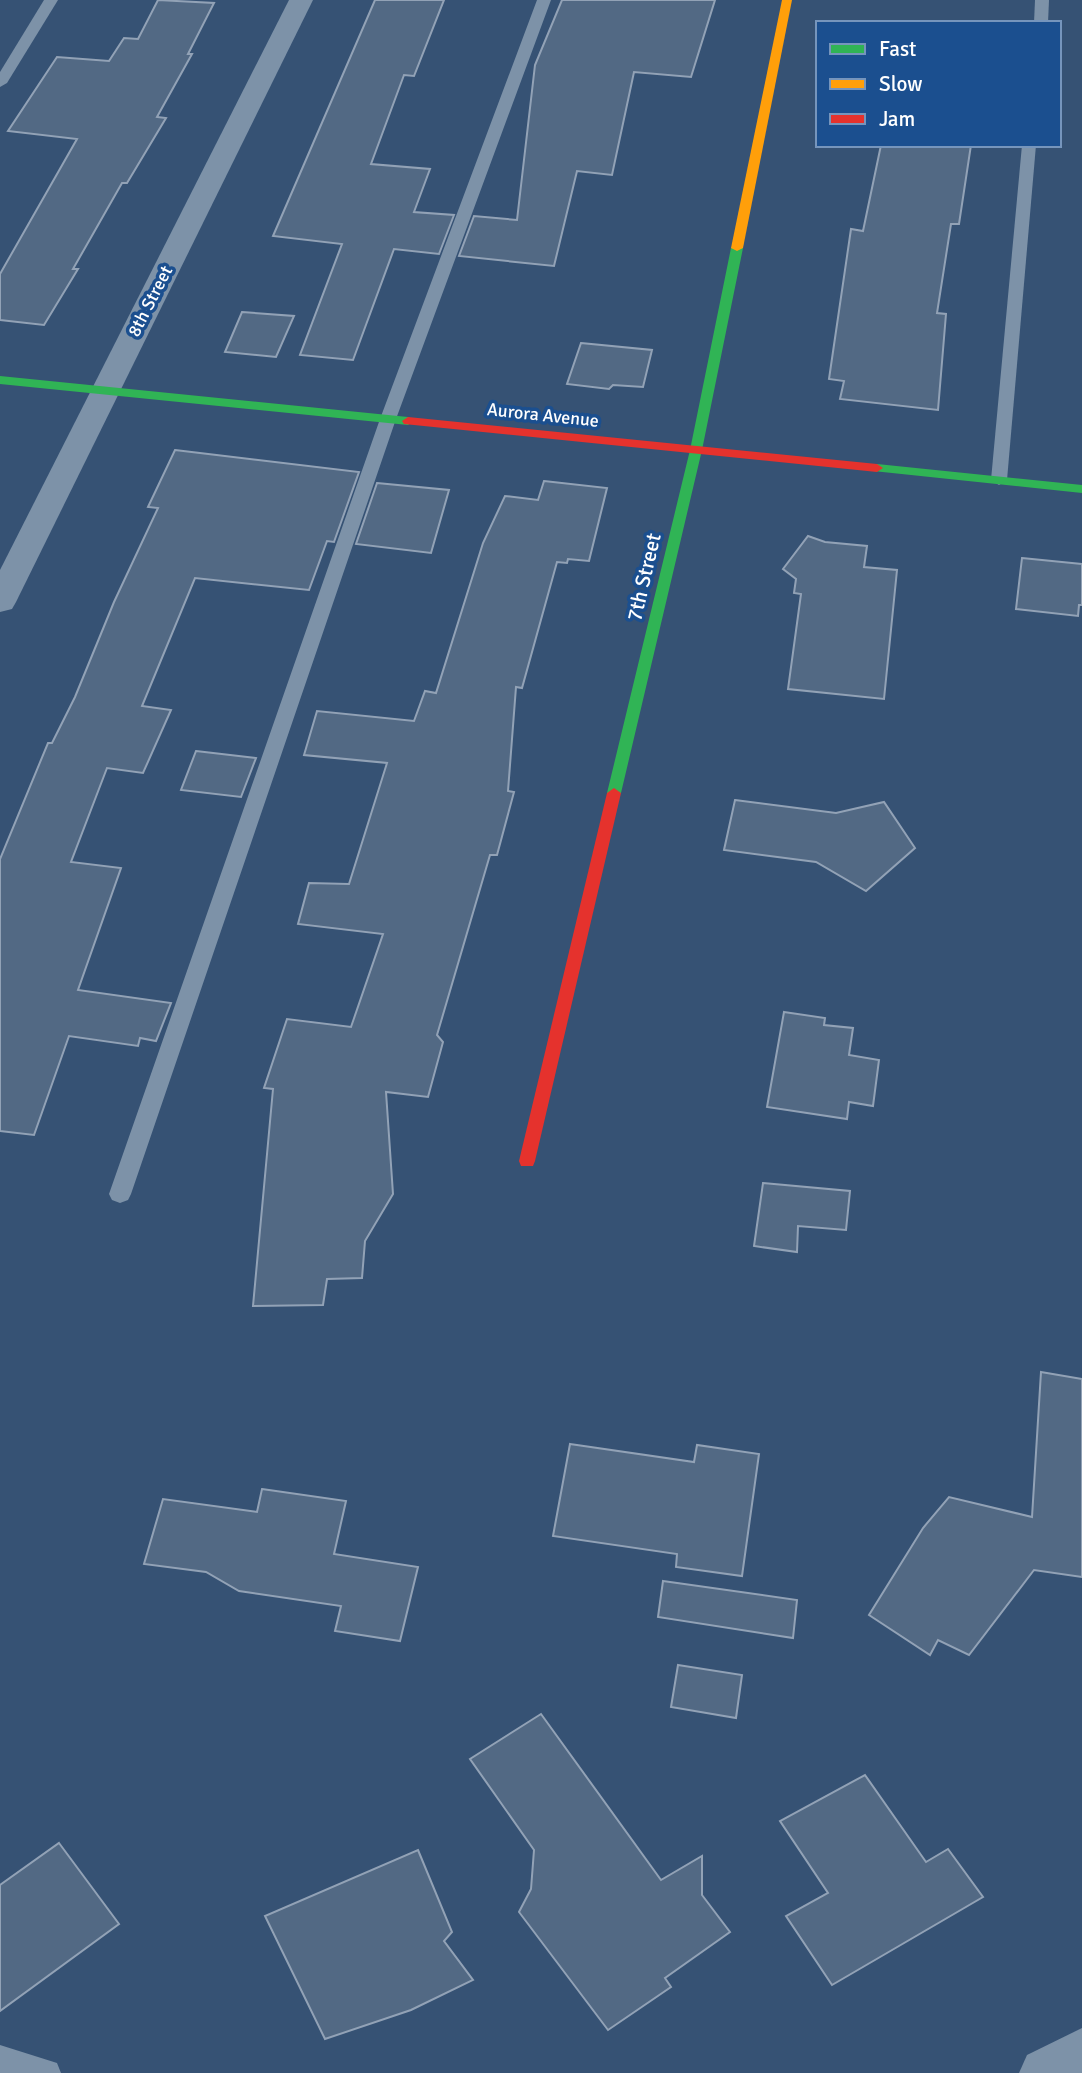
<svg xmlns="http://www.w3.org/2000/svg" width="1082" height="2073" viewBox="0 0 1082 2073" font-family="Signika,sans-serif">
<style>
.building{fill:#526984;stroke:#92a2b6;stroke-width:2}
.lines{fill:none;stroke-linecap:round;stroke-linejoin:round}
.lane{fill:#7d92a8;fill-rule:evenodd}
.street{fill:#7d92a8;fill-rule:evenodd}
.fast{fill:#30b455;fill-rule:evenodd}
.slow{fill:#ff9f0a;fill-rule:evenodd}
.jam{fill:#e5322d;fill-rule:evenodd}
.labels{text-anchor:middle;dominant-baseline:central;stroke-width:7;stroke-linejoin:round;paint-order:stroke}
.far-street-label{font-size:18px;fill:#fff;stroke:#1b4f8f}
.street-label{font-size:21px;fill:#fff;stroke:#1b4f8f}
</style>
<rect width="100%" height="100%" fill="#365274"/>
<g class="building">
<path d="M158,0L214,3L188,54H192L157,117L166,118L127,183H122L73,269H78L44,325L0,320V274L77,139L8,131L57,57L109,61L124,38L138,39Z"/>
<path d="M375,0H444L414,76L404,75L371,164L430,169L414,212L454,215L439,254L394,249L353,360L300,355L342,244L273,236Z"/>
<path d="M562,0H715L691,77L634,72L612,175L577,171L554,266L459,256L474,216L517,220L535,65Z"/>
<path d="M881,145H971L959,224H951L937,313L946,314L938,410L840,399L844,381L829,379L851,229L863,231Z"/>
<path d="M242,312L294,316L276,357L225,352Z"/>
<path d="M581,343L652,350L643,387L613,385L609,389L567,384Z"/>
<path d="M175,450L359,472L334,542L327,541L309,590L195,578L142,706L171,710L143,773L107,768L71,862L121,868L78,990L171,1003L156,1041L140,1038L138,1046L69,1036L34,1135L0,1131V859L48,743H52L75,697L114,602L158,508L148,507Z"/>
<path d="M544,481L607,488L589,561L568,559L567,563L557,562L522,688L516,687L508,791L514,792L497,855H490L437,1035L443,1042L428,1097L386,1092L393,1194L365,1241L362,1278L327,1279L323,1305L253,1306L273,1089L264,1088L287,1019L351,1027L383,934L298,924L309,883L349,884L387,763L304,755L317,711L414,721L425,691L436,693L483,543L505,496L538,500Z"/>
<path d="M377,483L449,490L431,553L356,544Z"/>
<path d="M808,536L825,542L867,546L864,567L897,570L884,699L788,689L801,594L794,593L796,579L783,569Z"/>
<path d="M1022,558L1082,564V605H1079L1078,616L1016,609Z"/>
<path d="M196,751L256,758L241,797L181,790Z"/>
<path d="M735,800L836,813L884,802L915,848L866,891L816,862L724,850Z"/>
<path d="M784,1012L825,1018L824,1025L853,1028L849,1055L879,1060L873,1106L849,1102L847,1119L767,1107Z"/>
<path d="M763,1183L850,1191L846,1230L798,1226L797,1252L754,1246Z"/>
<path d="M1041,1372L1082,1379V1577L1034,1570L969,1655L938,1640L930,1655L869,1615L923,1528L949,1497L1032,1517Z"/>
<path d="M570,1444L694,1462L697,1445L759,1454L742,1576L676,1567L677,1554L553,1536Z"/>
<path d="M262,1489L346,1501L334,1554L418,1567L400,1641L335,1631L341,1606L239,1591L206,1572L144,1564L163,1499L257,1512Z"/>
<path d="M663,1581L797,1600L793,1638L658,1617Z"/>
<path d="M678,1665L742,1675L736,1718L671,1707Z"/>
<path d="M541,1714L661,1880L702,1856V1895L730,1932L665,1978L671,1987L608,2030L519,1912L531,1889L534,1850L470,1759Z"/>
<path d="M865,1775L926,1862L948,1849L983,1897L832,1985L786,1916L828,1893L780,1821Z"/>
<path d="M59,1843L119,1924L0,2011V1885Z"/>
<path d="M418,1850L452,1932L444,1941L473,1980L411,2010L325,2039L265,1916Z"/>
</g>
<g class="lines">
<g class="lane">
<path d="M44,0H58L7,83L0,87V72Z"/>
<path d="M537,0H551L396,419L131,1194L128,1200L120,1203L112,1200L109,1194L380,419Z"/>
<path d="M1035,0H1049L1048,23H1034Z"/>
<path d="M1022,145H1036L1007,480L999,485L991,480Z"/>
<path d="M0,2045L57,2063L61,2073H0Z"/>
</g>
<g class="street">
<path d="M289,0H313L16,602L12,609L0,612V570Z"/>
<path d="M1082,2028V2073H1019L1027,2055Z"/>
</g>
<g class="fast">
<path d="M737,245L743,248L702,450L621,793L614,798L607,793L690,450L731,248Z"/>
<path d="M0,376L408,417L414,421L408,425L0,384Z"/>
<path d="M877,464L1082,485V493L873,471V465Z"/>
</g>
<path class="slow" d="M782,0H792L743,248L737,251L731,248Z"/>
<g class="jam">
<path d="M408,417L877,464L883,468L877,472L404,424L402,421Z"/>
<path d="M614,788L621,793L535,1161L533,1166H521L519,1161L607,793Z"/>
</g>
</g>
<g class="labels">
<g class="far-street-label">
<text transform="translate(150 301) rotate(-63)">8th Street</text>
<text transform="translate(543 415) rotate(6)">Aurora Avenue</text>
</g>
<g class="street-label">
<text transform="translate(644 577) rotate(-77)">7th Street</text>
</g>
</g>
<rect x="816" y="21" width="245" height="126" fill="#1b4f8f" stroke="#7695bc" stroke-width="2"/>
<rect x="830" y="44" width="35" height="10" fill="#30b455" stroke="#7695bc" stroke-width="2"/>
<text x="879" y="56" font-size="21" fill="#ffffff">Fast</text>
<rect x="830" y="79" width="35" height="10" fill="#ff9f0a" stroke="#7695bc" stroke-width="2"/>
<text x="879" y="91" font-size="21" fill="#ffffff">Slow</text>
<rect x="830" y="114" width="35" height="10" fill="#e5322d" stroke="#7695bc" stroke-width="2"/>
<text x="879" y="126" font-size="21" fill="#ffffff">Jam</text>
</svg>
